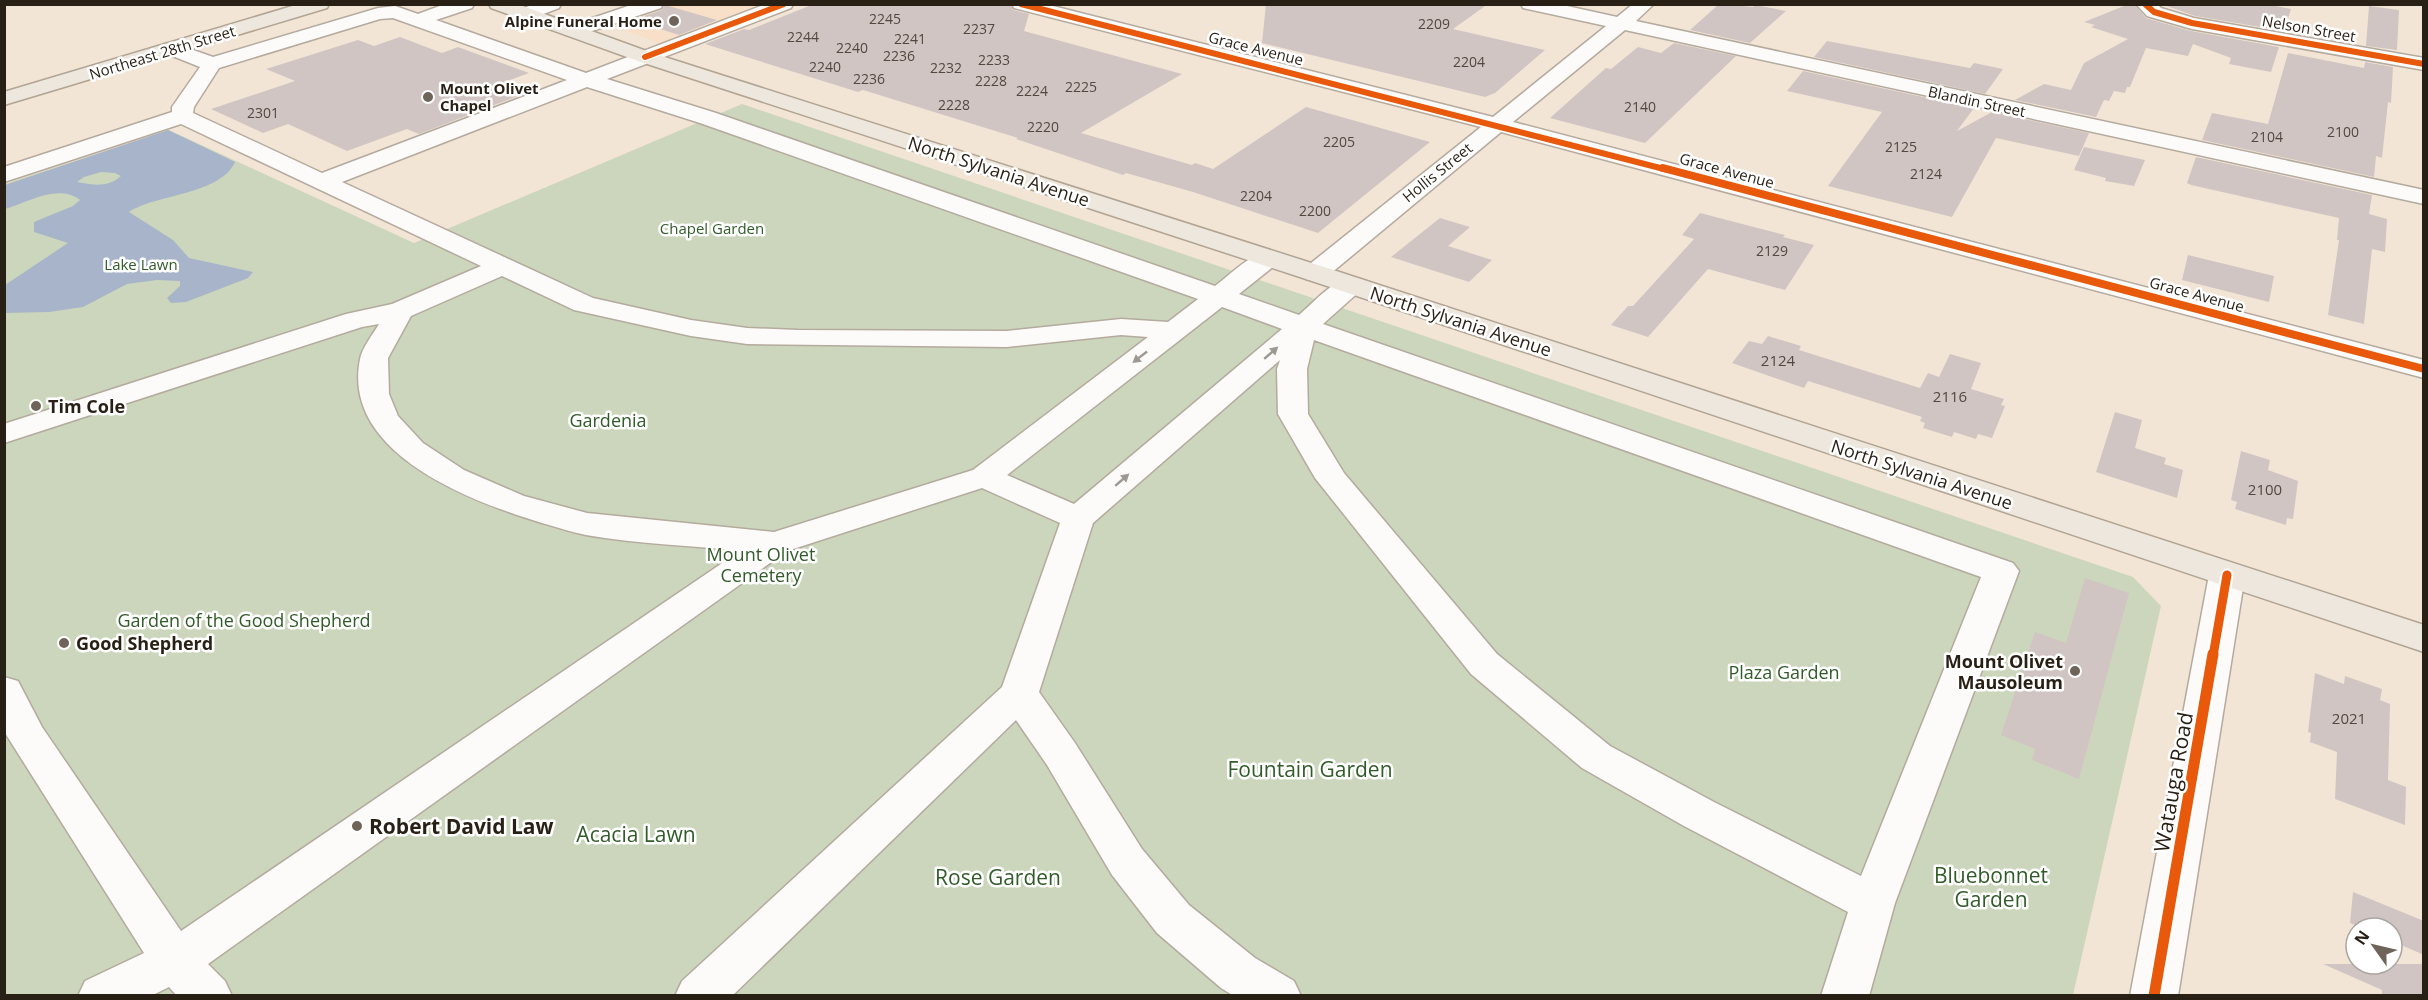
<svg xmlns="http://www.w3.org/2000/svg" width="2428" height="1000" viewBox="0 0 2428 1000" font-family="'Open Sans',sans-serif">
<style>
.built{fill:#f7e0c7}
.green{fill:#ccd6bc}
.water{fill:#a7b4c9;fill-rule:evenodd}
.building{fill:#d0c5c2}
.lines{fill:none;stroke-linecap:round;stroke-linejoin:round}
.minor-casing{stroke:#b4aa9e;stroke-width:3}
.major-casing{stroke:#b2a493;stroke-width:3}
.minor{fill:#fdfbf9;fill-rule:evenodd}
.major{fill:#ede7de;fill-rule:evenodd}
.cycleway-far3-casing{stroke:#fff;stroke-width:8}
.cycleway-far2-casing{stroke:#fff;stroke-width:10}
.cycleway-far1-casing{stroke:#fff;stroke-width:13}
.cycleway-casing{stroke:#fff;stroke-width:15}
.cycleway-far3{stroke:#e8590c;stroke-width:6}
.cycleway-far2{stroke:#e8590c;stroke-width:8}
.cycleway-far1{stroke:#e8590c;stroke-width:9}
.cycleway{stroke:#e8590c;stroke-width:11}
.oneway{fill:#9d9892}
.poi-dot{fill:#6f6459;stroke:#fff;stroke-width:2}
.labels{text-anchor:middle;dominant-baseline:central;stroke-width:5;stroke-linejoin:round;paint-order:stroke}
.far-number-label{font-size:14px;fill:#524840}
.far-poi-label{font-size:15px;font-weight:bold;fill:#281f15;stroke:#fff;text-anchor:end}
.far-street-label{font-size:15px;fill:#281f15;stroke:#fff}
.far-park-label{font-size:15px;fill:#315b29;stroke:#fff}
.number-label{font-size:15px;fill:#524840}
.street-label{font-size:18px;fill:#281f15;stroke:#fff}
.poi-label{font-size:18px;font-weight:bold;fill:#281f15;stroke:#fff;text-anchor:start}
.park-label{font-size:18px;fill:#315b29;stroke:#fff}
.near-park-label{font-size:21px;fill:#315b29;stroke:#fff}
.near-street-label{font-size:21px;fill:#281f15;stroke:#fff}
.near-poi-label{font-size:21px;font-weight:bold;fill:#281f15;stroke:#fff;text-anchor:start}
</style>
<rect width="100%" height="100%" fill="#f3e5d6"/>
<path class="built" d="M637,5H761L659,43L596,20Z"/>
<path class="green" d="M742,104L2133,577L2161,606L2073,995H5L4,184L169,130L414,243Z"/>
<path class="water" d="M168,130L235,162C220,195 156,194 129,212L173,240L189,258L253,272L248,278L186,302L171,303L167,298L180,286V281L157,280L127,284L83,307L49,312L5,313V285L68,243L34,232V222L73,206L80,200C58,183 27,203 5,209V185ZM101,172L115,173L121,176C107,188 94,185 77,182L84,177Z"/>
<g class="building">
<path d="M814,4H1010L1013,10L1029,14L1024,31L1182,74L1081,133L1192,165L1195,163L1213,169L1306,107L1430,142L1318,233L1193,192L1126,173L1123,175L1016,139L1018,138L863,90L858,92L705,44L744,29L749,30Z"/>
<path d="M1266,4H1488L1453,29L1545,50L1495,93L1485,97L1262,43Z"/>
<path d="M1719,4L1753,7L1755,5L1786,11L1750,43L1690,30Z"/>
<path d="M2129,4H2134L2146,18L2191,31L2279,47L2271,72L2229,64L2231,58L2193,44L2188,56L2146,48L2130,87H2127L2125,93L2114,91L2109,101L2104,100L2096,117L2015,100L2044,84L2071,90L2084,63L2128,39L2091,27L2095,25L2084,22Z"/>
<path d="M2161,4H2266L2291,9L2284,31L2195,16Z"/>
<path d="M665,5L717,20L679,35L632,20L662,10Z"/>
<path d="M2369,6L2399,10L2397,50L2366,46Z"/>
<path d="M400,37L442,53L458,47L529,73L507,81L533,90L419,134L407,129L347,151L288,124L263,133L211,109L295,81L266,69L358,40L374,46Z"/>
<path d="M1827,41L1970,68L1974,63L2003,69L1985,94L1814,57Z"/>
<path d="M1674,43L1736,56L1645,143L1550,118L1606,68L1611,69L1638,47L1661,53Z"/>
<path d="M2288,53L2364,68L2365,62L2393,67L2391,103L2388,102L2382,158L2376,156L2374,177L2202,140L2212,113L2268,124Z"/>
<path d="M1803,71L1974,108L1957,131L1992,112L2089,133L2079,156L1996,138L1952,217L1828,186L1882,112L1787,91Z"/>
<path d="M2084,147L2145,160L2134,186L2105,181L2106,178L2074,170Z"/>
<path d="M2196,157L2372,195L2369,214L2387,219L2385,252L2372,249L2364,324L2328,315L2339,240H2337L2339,218L2191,185L2187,183Z"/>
<path d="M1700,213L1785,235L1783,237L1814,245L1785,290L1708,269L1648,337L1611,325L1628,306H1633L1694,239L1682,235Z"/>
<path d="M1440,218L1470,227L1448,246L1492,260L1469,282L1391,257Z"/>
<path d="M2188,255L2274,276L2269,302L2182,280Z"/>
<path d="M1768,336L1801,346L1799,350L1920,388L1928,373L1939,377L1950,354L1981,363L1971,389L2004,399L2001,405L2005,406L1992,438L1978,434L1976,439L1954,432L1952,437L1923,428L1925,423L1920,421L1922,417L1808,381L1804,388L1732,363L1749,341L1762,344Z"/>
<path d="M2115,412L2142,420L2135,448L2166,458L2164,464L2183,470L2177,498L2096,472Z"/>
<path d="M2241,451L2270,460L2268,470L2298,481L2293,519L2287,518L2286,525L2235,509L2237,502L2231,500Z"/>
<path d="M2085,578L2129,593L2079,779L2032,760L2035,749L2001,735L2035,632L2066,643Z"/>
<path d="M2315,673L2344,684L2345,676L2382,689L2380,700L2390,704L2388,780L2406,787L2405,825L2335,799L2337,752L2310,742L2311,733L2308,732Z"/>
<path d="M2353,892L2424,921V955L2392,941V928H2362L2350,923Z"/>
<path d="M2323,964H2424V996H2382V990Z"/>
</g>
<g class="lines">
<g class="minor-casing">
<g id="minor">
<path d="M445,4H474L472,8L436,20L586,73L766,4H793L791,8L607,79L716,113L1215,286C1233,273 1255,247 1278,253L1282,258L1278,263L1239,294L1299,315C1316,301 1337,273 1360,279L1364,285L1360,291L1323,324L2013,563L2019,571L1895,903L1869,996H1821L1848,912L1684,826L1582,768L1471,674L1315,478L1278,414L1277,369L1280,360L1093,523L1039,692L1075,743L1142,849L1189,905L1255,958L1294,981L1301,996H1234L1221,988L1157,933L1112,875L1047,765L1016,720L732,996H675L682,981L1002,687L1060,523L982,488L787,551L208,964L225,981L232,996H177L169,987L151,996H78L85,981L144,953L7,736L4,731V677L18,681L42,727L181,931L740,551C689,545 636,544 586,535C571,532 557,527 542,523C473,502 341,454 360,359C362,348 373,334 379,324L362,327L4,443V424L346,314L392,304L481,266L181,124L4,182V167L172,112V107L200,67L165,53L162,49L165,45H179L213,57L378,8L395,6L418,14ZM393,18L567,80L322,173L193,113L194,107L219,68L380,19ZM587,87L700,123L1198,299L1168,322L1121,319L1007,331L798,330L747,328L691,320L593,298L342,182ZM502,276L574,310L691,336L747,344L1007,347L1121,335L1148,337L973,470L774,532L587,513L524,496L464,470L423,443L398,416L389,394L388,358L411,316ZM1222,307L1282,329L1074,504L1007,475ZM1314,340L1981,577L1861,876L1714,802L1610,746L1497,654L1344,473L1308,414L1307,369Z"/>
<path d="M534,4H561L559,8L533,18H519L517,14L519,10Z"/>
<path d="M634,4H663L661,8L580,35H566L563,31L566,27Z"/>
<path d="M1012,4H1045L1493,117L1606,26L1523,8L1521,4H1558L1617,17L1633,4H1654L1636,21L2424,190V204L1625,30L1513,122L2424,360V378L1501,132L1324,279L1315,281L1306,279L1302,273L1306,267L1481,127L1014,8Z"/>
<path d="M2136,4H2157L2161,8L2194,18L2424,58V70L2192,29L2147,16Z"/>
<path d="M2227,563L2239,567L2245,575L2178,996H2130L2209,575L2215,567Z"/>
</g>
</g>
<g class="major-casing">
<g id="major">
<path d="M299,4H329L327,8L4,105V92Z"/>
<path d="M489,4H517L652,53L1324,267L2424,625V652L1306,279L638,61L491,8Z"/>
</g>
</g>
<use href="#minor" class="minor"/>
<use href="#major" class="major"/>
<g class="cycleway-far3-casing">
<g id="cycleway-far3">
<path d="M1021,4L1668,170"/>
<path d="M2145,4L2154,12L2192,23L2424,64"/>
<path d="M645,57L784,4"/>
</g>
</g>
<g class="cycleway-far2-casing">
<path id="cycleway-far2" d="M1663,168L2424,369"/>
</g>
<g class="cycleway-far1-casing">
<path id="cycleway-far1" d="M2213,656L2227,575"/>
</g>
<g class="cycleway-casing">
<path id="cycleway" d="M2154,996L2213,654"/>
</g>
<use href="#cycleway-far3" class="cycleway-far3"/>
<use href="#cycleway-far2" class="cycleway-far2"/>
<use href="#cycleway-far1" class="cycleway-far1"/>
<use href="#cycleway" class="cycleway"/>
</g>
<defs><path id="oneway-solid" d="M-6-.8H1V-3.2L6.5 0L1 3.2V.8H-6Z" transform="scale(1.5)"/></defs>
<g class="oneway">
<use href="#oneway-solid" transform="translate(1271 353) rotate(-41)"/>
<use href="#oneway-solid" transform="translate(1140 357) rotate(142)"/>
<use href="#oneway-solid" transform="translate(1122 480) rotate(-41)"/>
</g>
<g class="poi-dot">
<circle cx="674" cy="21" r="6"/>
<circle cx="428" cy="97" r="6"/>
<circle cx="36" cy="406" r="6"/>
<circle cx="64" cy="643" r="6"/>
<circle cx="2075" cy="671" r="6"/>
<circle cx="357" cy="826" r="6"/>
</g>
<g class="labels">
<g class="far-number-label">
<text x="885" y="18">2245</text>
<text x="1434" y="23">2209</text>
<text x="979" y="28">2237</text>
<text x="803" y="36">2244</text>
<text x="910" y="38">2241</text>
<text x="852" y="47">2240</text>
<text x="899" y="55">2236</text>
<text x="994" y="59">2233</text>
<text x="1469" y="61">2204</text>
<text x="825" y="66">2240</text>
<text x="946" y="67">2232</text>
<text x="869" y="78">2236</text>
<text x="991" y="80">2228</text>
<text x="1081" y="86">2225</text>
<text x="1032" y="90">2224</text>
<text x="954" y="104">2228</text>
<text x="1640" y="106">2140</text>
<text x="263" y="112">2301</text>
<text x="1043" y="126">2220</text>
<text x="2343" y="131">2100</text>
<text x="2267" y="136">2104</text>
<text x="1339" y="141">2205</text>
<text x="1901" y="146">2125</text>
<text x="1926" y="173">2124</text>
<text x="1256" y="195">2204</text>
<text x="1315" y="210">2200</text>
<text x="1772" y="250">2129</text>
</g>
<g class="far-poi-label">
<text x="662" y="21">Alpine Funeral Home</text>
<text x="440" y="88" text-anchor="start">Mount Olivet<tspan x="440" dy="17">Chapel</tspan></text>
</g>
<g class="far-street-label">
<text transform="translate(2309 28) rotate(10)">Nelson Street</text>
<text transform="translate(1256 48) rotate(14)">Grace Avenue</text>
<text transform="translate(162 52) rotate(-17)">Northeast 28th Street</text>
<text transform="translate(1977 101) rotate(12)">Blandin Street</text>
<text transform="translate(1727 170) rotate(15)">Grace Avenue</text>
<text transform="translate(1437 172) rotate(-39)">Hollis Street</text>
<text transform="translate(2197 294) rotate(15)">Grace Avenue</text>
</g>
<g class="far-park-label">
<text x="712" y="228">Chapel Garden</text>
<text x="141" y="264">Lake Lawn</text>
</g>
<g class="number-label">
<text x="1778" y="360">2124</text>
<text x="1950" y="396">2116</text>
<text x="2265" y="489">2100</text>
<text x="2349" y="718">2021</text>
</g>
<g class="street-label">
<text transform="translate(999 171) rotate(18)">North Sylvania Avenue</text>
<text transform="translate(1461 321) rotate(18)">North Sylvania Avenue</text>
<text transform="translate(1922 474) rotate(18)">North Sylvania Avenue</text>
</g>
<g class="poi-label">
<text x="48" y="406">Tim Cole</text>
<text x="76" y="643">Good Shepherd</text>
<text x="2063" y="661" text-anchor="end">Mount Olivet<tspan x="2063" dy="21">Mausoleum</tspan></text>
</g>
<g class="park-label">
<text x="608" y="420">Gardenia</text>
<text x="761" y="554">Mount Olivet<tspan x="761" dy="21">Cemetery</tspan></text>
<text x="244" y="620">Garden of the Good Shepherd</text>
<text x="1784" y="672">Plaza Garden</text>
</g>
<g class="near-park-label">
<text x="1310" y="769">Fountain Garden</text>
<text x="636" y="834">Acacia Lawn</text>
<text x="1991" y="875">Bluebonnet<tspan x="1991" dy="24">Garden</tspan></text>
<text x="998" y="877">Rose Garden</text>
</g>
<g class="near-street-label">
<text transform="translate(2173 782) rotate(-80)">Watauga Road</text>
</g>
<g class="near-poi-label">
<text x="369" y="826">Robert David Law</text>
</g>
</g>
<rect width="2428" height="1000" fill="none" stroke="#281f15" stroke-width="12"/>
<g transform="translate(2374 946) rotate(304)"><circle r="28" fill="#ffffff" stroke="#a9a5a1" stroke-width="1.5"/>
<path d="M0-4.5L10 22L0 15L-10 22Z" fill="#6f6459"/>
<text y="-9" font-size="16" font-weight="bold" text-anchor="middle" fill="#281f15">N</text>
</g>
</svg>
